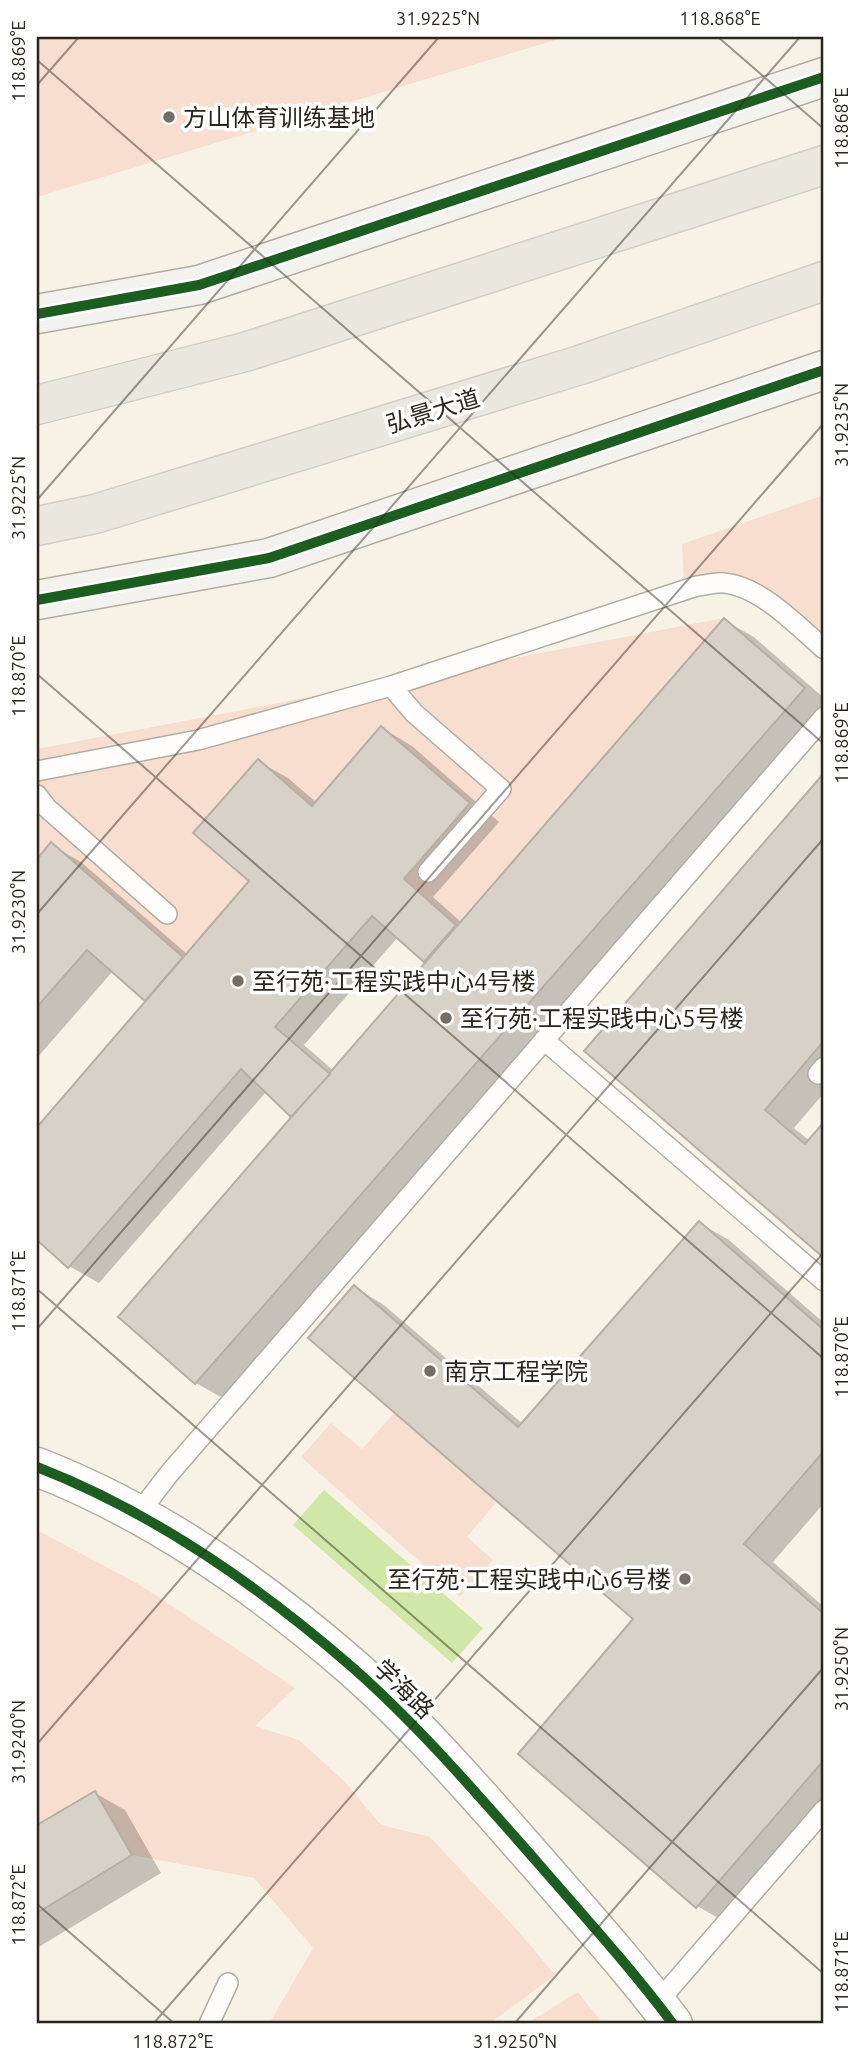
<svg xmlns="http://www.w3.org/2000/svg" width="861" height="2061" viewBox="0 0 861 2061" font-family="Ubuntu,'Noto Sans SC',sans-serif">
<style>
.green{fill:#f7decf}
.water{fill:#cfe8a7}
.shadow{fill:#0003;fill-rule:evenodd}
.building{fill:#d8d1c8;stroke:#b5afa6;stroke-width:2}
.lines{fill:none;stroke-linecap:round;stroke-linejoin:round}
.lane-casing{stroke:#b2ada3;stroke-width:22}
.street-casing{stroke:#b2ada3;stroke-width:41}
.secondary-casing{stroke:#b2ada3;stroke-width:41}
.primary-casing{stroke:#d2cfc9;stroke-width:41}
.lane{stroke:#fefdfb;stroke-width:19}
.street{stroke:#fefdfb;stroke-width:38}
.secondary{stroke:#f3f2ee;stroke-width:38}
.primary{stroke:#e9e7de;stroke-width:38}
.cycleway-casing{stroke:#fff;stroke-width:15}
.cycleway{stroke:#1b5e20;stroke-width:10}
.ticks{fill:none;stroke:#2b261c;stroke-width:2;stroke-opacity:0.45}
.poi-dot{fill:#736d63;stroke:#fff;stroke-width:2.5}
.labels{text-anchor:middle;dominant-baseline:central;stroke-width:7;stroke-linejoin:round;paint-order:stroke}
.poi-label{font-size:24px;fill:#2b261c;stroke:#fff;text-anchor:start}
.street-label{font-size:24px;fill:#2b261c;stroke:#fff}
.neatline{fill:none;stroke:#2b261c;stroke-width:2.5}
.ticks-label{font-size:18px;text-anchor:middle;fill:#2b261c}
</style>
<rect width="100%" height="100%" fill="#f8f2e6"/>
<g class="green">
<path d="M37,37H565L37,197Z"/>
<path d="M824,495V639L725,574L684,579L682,544Z"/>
<path d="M724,618L456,925L404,879L470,803L381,726L312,806L258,759L194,832L249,881L183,957L51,843L37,859V749Z"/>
<path d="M395,1412L497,1501L467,1537L493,1560L460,1597L301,1457L331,1423L362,1449Z"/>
<path d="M37,1530L140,1585L295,1688L255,1726L299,1740L345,1782L381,1825L430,1837L520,1933L555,1975L489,2024H269L313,1948L254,1878L132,1855L95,1791L37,1825Z"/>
<path d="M578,1992L603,2024H526Z"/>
</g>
<path class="water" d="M324,1490L483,1628L452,1663L293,1525Z"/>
<g class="shadow">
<path d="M724,620L754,637L824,698V717L226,1400L196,1383L293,1117L267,1091L99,1283L69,1266L37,1238V1130L147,1001L113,971L37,1058V861L51,845L81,862L187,954L251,881L258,761L288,778L317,803L382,728L412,746L499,822L433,897L461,922ZM398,937L426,961L334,1071L304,1045Z"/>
<path d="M824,776V1093L794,1128L810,1141L824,1125V1256L587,1051Z"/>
<path d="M699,1223L729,1240L824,1323V1503L773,1562L824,1607V1811L727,1923L697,1906L635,1619L354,1287L384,1305L523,1424Z"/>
<path d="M95,1793L125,1810L161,1873L37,1948V1827Z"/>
</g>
<g class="building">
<path d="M724,618L805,688L195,1384L118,1317Z"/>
<path d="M381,726L470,803L404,879L456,925L424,962L372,916L275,1027L330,1074L291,1117L241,1069L68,1268L37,1240V1127L249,881L193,833L258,759L312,806Z"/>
<path d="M824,773V1041L765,1110L805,1144L824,1122V1258L584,1051Z"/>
<path d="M51,842L183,957L145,1001L87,950L37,1007V859Z"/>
<path d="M699,1221L824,1330V1451L744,1544L824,1614V1760L696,1908L518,1754L633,1619L308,1338L354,1285L518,1427Z"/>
<path d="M95,1791L132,1855L37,1913V1825Z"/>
</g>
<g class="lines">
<g class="lane-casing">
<g id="lane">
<path d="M391,686L414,713L501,789L428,872"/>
<path d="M37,771L198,740L391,686L697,586C706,585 716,582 724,583C760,586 798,626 824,649"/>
<path d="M37,795L47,808L167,914"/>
<path d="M544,1040L824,1281"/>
<path d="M818,1074L824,1067"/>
<path d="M139,1513L168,1475L824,717"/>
<path d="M657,2003L824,1810"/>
<path d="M209,2024L228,1983"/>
</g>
</g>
<g class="street-casing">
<path id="street" d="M37,1467C153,1512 258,1585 352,1667C419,1726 478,1795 537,1862C583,1915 631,1968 673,2024"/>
</g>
<g class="secondary-casing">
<g id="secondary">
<path d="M37,314L199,285L824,77"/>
<path d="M37,600L269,558L824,370"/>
</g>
</g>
<g class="primary-casing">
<g id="primary">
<path d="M37,405L245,352L824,165"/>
<path d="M37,526L95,514L580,365L824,281"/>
</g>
</g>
<use href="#lane" class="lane"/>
<use href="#street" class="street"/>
<use href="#secondary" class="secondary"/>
<use href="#primary" class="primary"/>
<g class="cycleway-casing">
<g id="cycleway">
<path d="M37,314L199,285L824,77"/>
<path d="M37,600L269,558L824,370"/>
<path d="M37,1467C153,1512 258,1585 352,1667C419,1726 478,1795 537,1862C583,1915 631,1968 673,2024"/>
</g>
</g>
<use href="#cycleway" class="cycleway"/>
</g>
<path class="ticks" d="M718,37L824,129M37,60L824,744M37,85L79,37M37,500L439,37M37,674L824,1359M37,914L800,37M37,1289L824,1974M37,1329L824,423M37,1744L824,838M37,1904L175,2024M153,2024L824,1252M514,2024L824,1667"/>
<g class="poi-dot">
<circle cx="169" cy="117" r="7"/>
<circle cx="238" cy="981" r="7"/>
<circle cx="446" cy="1018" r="7"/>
<circle cx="430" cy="1371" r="7"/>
<circle cx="685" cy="1579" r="7"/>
</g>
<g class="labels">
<g class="poi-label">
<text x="183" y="117">方山体育训练基地</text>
<text x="252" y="981">至行苑·工程实践中心4号楼</text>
<text x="460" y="1018">至行苑·工程实践中心5号楼</text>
<text x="444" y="1371">南京工程学院</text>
<text x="671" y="1579" text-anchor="end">至行苑·工程实践中心6号楼</text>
</g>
<g class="street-label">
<text transform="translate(433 411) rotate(-17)">弘景大道</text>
<text transform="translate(404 1689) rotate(44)">学海路</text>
</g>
</g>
<rect width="861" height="2061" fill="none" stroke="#ffffff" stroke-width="77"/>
<rect x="38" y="38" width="784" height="1984" class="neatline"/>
<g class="ticks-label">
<text x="438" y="25">31.9225°N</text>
<text x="720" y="25">118.868°E</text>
<text transform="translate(19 61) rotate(-90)" y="6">118.869°E</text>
<text transform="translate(842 128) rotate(-90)" y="6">118.868°E</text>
<text transform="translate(842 425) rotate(-90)" y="6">31.9235°N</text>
<text transform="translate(19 498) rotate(-90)" y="6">31.9225°N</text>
<text transform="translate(19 676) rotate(-90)" y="6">118.870°E</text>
<text transform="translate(842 743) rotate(-90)" y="6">118.869°E</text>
<text transform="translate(19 912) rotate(-90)" y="6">31.9230°N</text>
<text transform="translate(19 1291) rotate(-90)" y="6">118.871°E</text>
<text transform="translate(842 1357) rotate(-90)" y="6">118.870°E</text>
<text transform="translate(842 1669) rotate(-90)" y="6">31.9250°N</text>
<text transform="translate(19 1742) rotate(-90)" y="6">31.9240°N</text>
<text transform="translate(19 1905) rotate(-90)" y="6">118.872°E</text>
<text transform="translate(842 1972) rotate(-90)" y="6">118.871°E</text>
<text x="173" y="2048">118.872°E</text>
<text x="515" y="2048">31.9250°N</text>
</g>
</svg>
